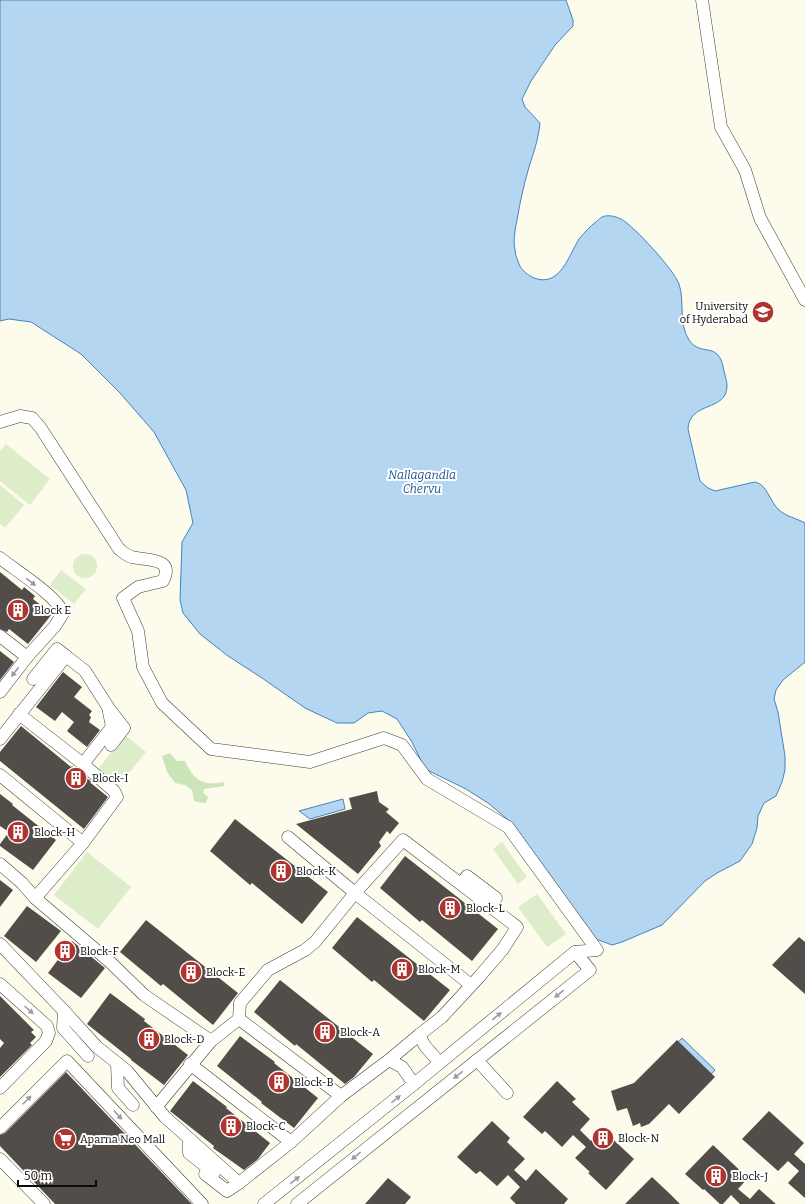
<svg xmlns="http://www.w3.org/2000/svg" width="805" height="1204" viewBox="0 0 805 1204" font-family="Bitter,serif">
<style>
.green{fill:#cce5b8}
.pitch{fill:#deedc9}
.water{fill:#b4d6f1;stroke:#4185c2}
.building{fill:#534d49}
.lines{fill:none;stroke-linecap:round;stroke-linejoin:round}
.minor-casing{stroke:#3e3e3e;stroke-width:13}
.minor{stroke:#fff;stroke-width:12}
.oneway{fill:#9d9d9d}
.labels{text-anchor:middle;dominant-baseline:central;stroke-width:4;stroke-linejoin:round;paint-order:stroke}
.poi-label{font-size:11px;fill:#0b0b0b;stroke:#fff;text-anchor:start}
.water-label{font-size:12px;font-style:italic;fill:#205892;stroke:#fff}
</style>
<rect width="100%" height="100%" fill="#fdfbeb"/>
<path class="green" d="M170,753L177,761H185C194,781 203,786 224,782V786L204,789L203,793L208,797L206,803H202L194,801L192,790L185,785L175,783L167,772L162,756Z"/>
<g class="pitch">
<path d="M6,444L50,479L30,505L0,481V451Z"/>
<path d="M0,485L24,505L5,528L0,524Z"/>
<circle cx="85" cy="566" r="12"/>
<path d="M61,570L86,589L74,604L50,585Z"/>
<path d="M125,735L146,752L119,785L98,769Z"/>
<path d="M502,842L527,877L518,884L493,849Z"/>
<path d="M87,852L131,887L98,929L54,895Z"/>
<path d="M537,894L566,934L547,947L518,907Z"/>
</g>
<g class="water">
<path d="M0,0H566L573,20V26L555,45L531,81L522,99L525,107L540,123C538,141 534,151 529,167C524,184 520,202 517,220C515,230 513,240 515,250C515,255 518,260 519,264C521,270 529,276 534,278C560,288 569,255 579,239C584,233 590,226 596,222C599,219 602,216 606,216C610,215 617,217 621,219C634,226 674,270 679,284C685,301 678,323 689,340C701,358 719,339 724,371C725,376 727,381 727,386C727,412 689,401 688,429L700,481L708,488L715,491L755,482C768,485 769,501 779,510C787,517 796,518 805,523V662L783,680L776,690L774,699L778,712L785,756V770L782,782L776,796L764,803L758,816L757,828L752,844L740,861L717,873L705,881L662,925L622,942L612,945L596,939L513,824L488,803L466,789L425,769L412,742L397,719L382,711L368,713L354,723H337L305,708L262,678L228,656L200,634L183,613L180,600L182,542L193,523L186,490L154,432L120,393L81,354L31,322L9,319L0,321Z"/>
<path d="M343,799L345,809L310,819L299,811Z"/>
<path d="M682,1038L715,1070L704,1082L671,1050Z"/>
</g>
<g class="building">
<path d="M0,572L22,590L24,587L35,596L33,599L52,614L28,644L9,629L7,632L0,629Z"/>
<path d="M0,651L14,662L0,680Z"/>
<path d="M63,672L82,687L74,697L92,711L89,715L91,717L89,722L100,730L87,747L67,731L74,722L62,712L55,721L36,707Z"/>
<path d="M21,726L71,767L72,766L93,783L92,784L108,797L84,829L0,761V752Z"/>
<path d="M377,791L379,802L389,809L386,812L399,823L390,834L387,831L379,842L381,846L358,874L296,824L352,809L349,798Z"/>
<path d="M0,794L13,804L12,805L56,840L33,870L0,846V844L9,832L0,826Z"/>
<path d="M235,819L328,892L302,924L252,883L250,885L210,851Z"/>
<path d="M405,856L498,929L472,961L422,920L420,922L380,888Z"/>
<path d="M0,880L13,890L0,907Z"/>
<path d="M27,906L61,931L36,962L4,936Z"/>
<path d="M357,917L450,990L424,1021L374,980L372,982L332,948Z"/>
<path d="M146,920L238,993L213,1025L163,984L161,986L120,952Z"/>
<path d="M799,937L805,942V994L772,965Z"/>
<path d="M72,941L105,968L81,998L48,973Z"/>
<path d="M280,980L373,1054L354,1077L345,1084L296,1044L295,1046L254,1012Z"/>
<path d="M110,993L145,1019L144,1021L188,1055L164,1085L131,1060V1059L87,1024Z"/>
<path d="M0,996L34,1030L31,1032L36,1037L30,1043L32,1045L0,1077V1048L4,1043L0,1039Z"/>
<path d="M240,1036L275,1062L274,1063L318,1098L294,1128L261,1103L262,1102L217,1066Z"/>
<path d="M677,1040L715,1077L679,1114L669,1104L649,1124L641,1127L640,1123L633,1126L627,1108L617,1111L611,1091L634,1083Z"/>
<path d="M66,1072L186,1198L192,1204H55L0,1146V1135L5,1133Z"/>
<path d="M193,1081L227,1107L226,1108L270,1143L258,1159L244,1170L213,1148L214,1146L170,1111Z"/>
<path d="M557,1081L576,1099L572,1102L590,1119L580,1130L591,1141L602,1129L634,1159L606,1190L588,1173L590,1172L575,1158L586,1147L573,1135L562,1147L545,1131L542,1134L523,1117Z"/>
<path d="M769,1111L804,1143L794,1154L805,1164V1198L788,1183L799,1171L788,1161L778,1171L742,1139Z"/>
<path d="M492,1121L510,1138L507,1142L525,1159L514,1170L526,1181L536,1169L568,1199L564,1204H516L510,1198L520,1187L508,1175L497,1186L480,1171L476,1174L457,1157Z"/>
<path d="M713,1145L748,1178L738,1189L750,1199L759,1189L776,1204H740L731,1195L723,1204H720L704,1189L703,1190L685,1174Z"/>
<path d="M652,1177L670,1194L680,1204H625Z"/>
<path d="M388,1178L411,1197L405,1204H365Z"/>
</g>
<g class="lines">
<g class="minor-casing">
<g id="minor">
<path d="M702,0L721,127L745,170L760,218L805,300"/>
<path d="M0,422L20,416L32,418L40,427L119,549C123,552 127,556 132,557C147,561 175,557 163,581L138,587L123,598L138,631L143,667L162,703L211,749L310,762L384,738L402,745L427,779L508,827L597,950L575,952L414,1084L264,1204"/>
<path d="M0,558C15,570 57,596 63,613L55,626L27,657"/>
<path d="M0,636L27,657L0,692"/>
<path d="M33,679L57,649L66,656"/>
<path d="M110,710L124,728L111,745"/>
<path d="M19,714L83,764"/>
<path d="M0,739L66,656L85,671L108,707L112,727L83,764L114,791L117,797L83,843L35,898"/>
<path d="M0,775L83,843"/>
<path d="M288,837L355,893L471,985"/>
<path d="M0,864L22,883L35,898L110,962L144,995L211,1041"/>
<path d="M461,884L467,876L496,898"/>
<path d="M0,944L64,1011L97,1047L127,1071L165,1117L239,1183L291,1142L341,1096L389,1060L419,1035L442,1017L479,977L503,949L517,927L403,840L355,893L315,942L305,950L268,970L240,1003L239,1019L211,1041L156,1107"/>
<path d="M0,984L47,1026L49,1033L46,1041L0,1088"/>
<path d="M64,1011L63,1028L88,1056"/>
<path d="M239,1019L341,1096"/>
<path d="M419,1035L425,1046L439,1062"/>
<path d="M389,1060L402,1067L414,1084"/>
<path d="M477,1060L507,1093"/>
<path d="M117,1064L118,1088L133,1105"/>
<path d="M190,1064L291,1142"/>
<path d="M0,1128L67,1061L202,1204"/>
<path d="M189,1139V1153L214,1173"/>
<path d="M0,1159L44,1204"/>
<path d="M205,1174L227,1191L239,1183"/>
<path d="M297,1204L590,970L575,952"/>
</g>
</g>
<use href="#minor" class="minor"/>
</g>
<defs><path id="oneway-solid" d="M-6-.8H1V-3.2L6.5 0L1 3.2V.8H-6Z"/></defs>
<g class="oneway">
<use href="#oneway-solid" transform="translate(31 582) rotate(37)"/>
<use href="#oneway-solid" transform="translate(15 672) rotate(128)"/>
<use href="#oneway-solid" transform="translate(559 994) rotate(141)"/>
<use href="#oneway-solid" transform="translate(29 1010) rotate(42)"/>
<use href="#oneway-solid" transform="translate(497 1016) rotate(-39)"/>
<use href="#oneway-solid" transform="translate(458 1075) rotate(142)"/>
<use href="#oneway-solid" transform="translate(396 1099) rotate(-39)"/>
<use href="#oneway-solid" transform="translate(27 1100) rotate(-45)"/>
<use href="#oneway-solid" transform="translate(118 1115) rotate(47)"/>
<use href="#oneway-solid" transform="translate(356 1156) rotate(141)"/>
<use href="#oneway-solid" transform="translate(295 1180) rotate(-38)"/>
</g>
<defs>
<g id="university-disc" transform="scale(1.15)"><circle r="9.5" fill="#af332f" stroke="#fff"/><path d="M0-5L7-2L0 1L-7-2ZM-4 1L0 2.5L4 1V4Q0 6-4 4Z" fill="#fff"/></g>
<g id="building-disc" transform="scale(1.15)"><circle r="9.5" fill="#af332f" stroke="#fff"/><path d="M-4-6H4V6H1V3H-1V6H-4ZM-2.5-4.3h1.7v1.8h-1.7ZM.8-4.3h1.7v1.8H.8ZM-2.5-1h1.7V.8h-1.7ZM.8-1h1.7V.8H.8Z" fill="#fff"/></g>
<g id="supermarket-disc" transform="scale(1.15)"><circle r="9.5" fill="#af332f" stroke="#fff"/><path d="M-6-5.5h2.5l.6 2H6L4.5 2H-2.5L-4.4-4H-6ZM-1.5 3.2a1.3 1.3 0 1 0 .1 0ZM3 3.2a1.3 1.3 0 1 0 .1 0Z" fill="#fff"/></g>
</defs>
<g fill-rule="evenodd">
<use href="#university-disc" x="763" y="312"/>
<use href="#building-disc" x="18" y="610"/>
<use href="#building-disc" x="76" y="778"/>
<use href="#building-disc" x="18" y="832"/>
<use href="#building-disc" x="281" y="871"/>
<use href="#building-disc" x="450" y="908"/>
<use href="#building-disc" x="65" y="951"/>
<use href="#building-disc" x="402" y="969"/>
<use href="#building-disc" x="191" y="972"/>
<use href="#building-disc" x="325" y="1032"/>
<use href="#building-disc" x="149" y="1039"/>
<use href="#building-disc" x="279" y="1082"/>
<use href="#building-disc" x="231" y="1126"/>
<use href="#building-disc" x="603" y="1138"/>
<use href="#supermarket-disc" x="65" y="1139"/>
<use href="#building-disc" x="716" y="1176"/>
</g>
<g class="labels">
<g class="poi-label">
<text x="748" y="306" text-anchor="end">University<tspan x="748" dy="13">of Hyderabad</tspan></text>
<text x="34" y="610">Block E</text>
<text x="92" y="778">Block-I</text>
<text x="34" y="832">Block-H</text>
<text x="296" y="871">Block-K</text>
<text x="466" y="908">Block-L</text>
<text x="80" y="951">Block-F</text>
<text x="418" y="969">Block-M</text>
<text x="206" y="972">Block-E</text>
<text x="340" y="1032">Block-A</text>
<text x="164" y="1039">Block-D</text>
<text x="294" y="1082">Block-B</text>
<text x="246" y="1126">Block-C</text>
<text x="618" y="1138">Block-N</text>
<text x="80" y="1139">Aparna Neo Mall</text>
<text x="732" y="1176">Block-J</text>
</g>
<g class="water-label">
<text x="422" y="475">Nallagandla<tspan x="422" dy="14">Chervu</tspan></text>
</g>
</g>
<path d="M18 1180v6h78v-6" fill="none" stroke="#0b0b0b" stroke-width="2"/>
<text x="24" y="1180" font-size="12" fill="#0b0b0b" stroke="#ffffff" stroke-width="3" paint-order="stroke">50 m</text>
</svg>
